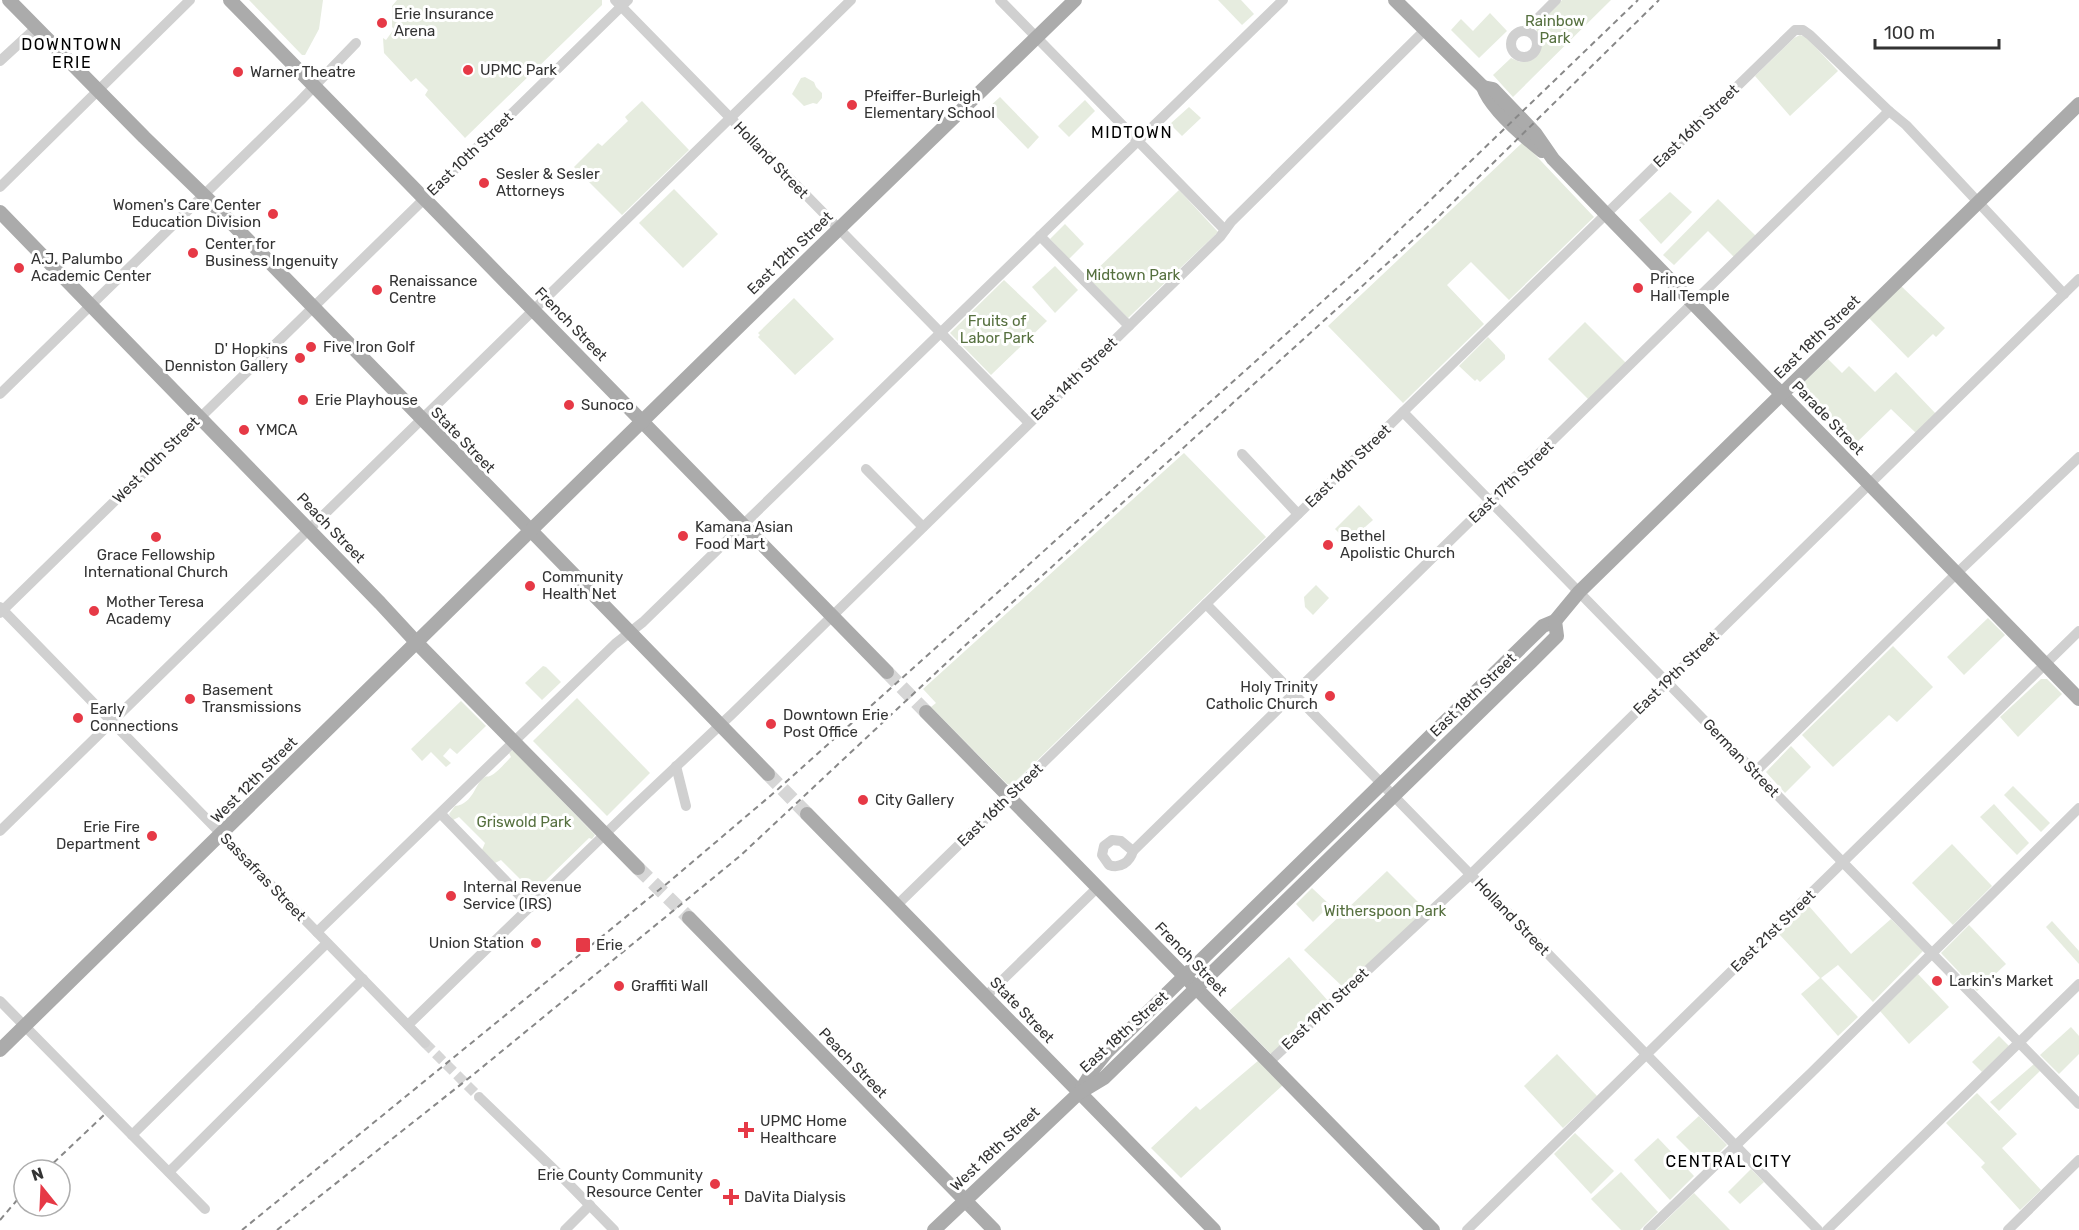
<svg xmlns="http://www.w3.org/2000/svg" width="2079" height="1230" viewBox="0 0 2079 1230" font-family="Rubik,sans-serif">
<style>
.green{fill:#e6ecdf}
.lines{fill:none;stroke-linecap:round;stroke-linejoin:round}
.minor-tunnel{stroke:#d6d6d6;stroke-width:10;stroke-dasharray:10 5;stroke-linecap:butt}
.major-tunnel{stroke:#d6d6d6;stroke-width:14;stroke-dasharray:14 7;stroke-linecap:butt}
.minor{stroke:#d0d0d0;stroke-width:10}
.major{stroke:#ababab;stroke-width:14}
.rail{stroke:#888;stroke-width:2;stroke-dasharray:6 4.5;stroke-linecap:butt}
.poi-dot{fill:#e63946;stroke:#fff;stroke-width:2}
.labels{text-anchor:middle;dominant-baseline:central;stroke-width:6;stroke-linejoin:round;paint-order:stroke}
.poi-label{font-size:15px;fill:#333;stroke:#fff;text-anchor:start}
.park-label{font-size:15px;fill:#56703f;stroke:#fff}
.street-label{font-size:15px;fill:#333;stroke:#fff}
.neighbourhood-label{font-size:16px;letter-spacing:1.5px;fill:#000;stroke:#fff}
</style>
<rect width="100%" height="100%" fill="#fff"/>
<g class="green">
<path d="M249,0H323L319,29L305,55H302Z"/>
<path d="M397,0H602V5L465,138L425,95L428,90L416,78L411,82L384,53L383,38L386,40L394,29L392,27V6Z"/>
<path d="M1218,0H1241L1254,14L1242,25Z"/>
<path d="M1562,0H1611L1513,97L1493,75L1511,58L1520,62L1534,59C1545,44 1540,44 1536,28L1540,21Z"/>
<path d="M1490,13L1507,31L1479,58L1451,30L1461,19L1473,31Z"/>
<path d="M1800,35L1806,37L1838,71L1790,116L1755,76L1794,38Z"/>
<path d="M805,77L814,82L816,87L822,93V98L817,104L813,103L804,106L792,94L801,78Z"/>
<path d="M1000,97L1039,137L1028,149L988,108Z"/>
<path d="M1085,100L1095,111L1069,137L1058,126Z"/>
<path d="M642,101L689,150L622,215L574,167L598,143L602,146L628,121L625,117Z"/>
<path d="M1189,107L1201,118L1182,136L1170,124Z"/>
<path d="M1523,142L1594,217L1509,300L1471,262L1447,285L1484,324L1403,403L1328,326Z"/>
<path d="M674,189L718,234L683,268L639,223Z"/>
<path d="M1179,190L1218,232L1128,318L1088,278Z"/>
<path d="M1670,192L1692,212L1661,244L1639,220Z"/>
<path d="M1718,199L1756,236L1734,257L1708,231L1674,265L1663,255Z"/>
<path d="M1065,224L1084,244L1069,259L1050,239Z"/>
<path d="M1055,266L1078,290L1055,313L1032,287Z"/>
<path d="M1004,280L1047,321L991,375L950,333Z"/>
<path d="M1901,286L1945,328L1936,337L1933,334L1908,358L1869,318Z"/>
<path d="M794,298L834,339L795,375L758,337L760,335L758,333Z"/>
<path d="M1585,322L1627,364L1589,400L1548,359Z"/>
<path d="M1488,337L1505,355V359L1480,382L1477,379L1475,381L1459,366Z"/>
<path d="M1828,359L1842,373L1849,366L1875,392L1896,372L1936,414L1916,433L1891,409L1852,447L1800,393L1801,385Z"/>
<path d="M1184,453L1266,537L1015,782L1011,785L1007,784L931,707L936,703L923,689Z"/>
<path d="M1359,505L1373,520L1348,542L1335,529Z"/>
<path d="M1316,585L1329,598L1313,615L1305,607L1304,597Z"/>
<path d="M1988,618L2005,635L1964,675L1947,657Z"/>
<path d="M1893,646L1933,687L1897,722L1889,715L1833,767L1802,735Z"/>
<path d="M543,666L546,667L561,682L542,700L525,683Z"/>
<path d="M2041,679H2047L2062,694L2018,737L2000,717Z"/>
<path d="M577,698L650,773L607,816L533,741Z"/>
<path d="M461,701L486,726L457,754L450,748L443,756L451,763L446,767L431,752L422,761L411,749Z"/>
<path d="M1791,746L1811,767L1785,793L1766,772Z"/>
<path d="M513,750L595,835L592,839L589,838L544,882L542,889L530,898L522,890L525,884L501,860L495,863L482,850L485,843L459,817L453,820L449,814L455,806C474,804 475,782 485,777C486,776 488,777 490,776C497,773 505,763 511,757L509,753Z"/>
<path d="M2013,786L2050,823L2041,832L2004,795Z"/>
<path d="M1994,804L2029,843L2017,855L1980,817Z"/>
<path d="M1952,844L1992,886L1953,925L1912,883Z"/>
<path d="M1387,871L1427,911L1343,987L1304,950Z"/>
<path d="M1312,888L1330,905L1313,922L1296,904Z"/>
<path d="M1808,905L1851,954L1891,919L1923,951L1873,1002L1838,965L1821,978L1858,1017L1838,1036L1801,994L1820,978L1779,934Z"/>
<path d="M2052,921L2079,951V964L2046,927Z"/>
<path d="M1969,925L2006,964L1977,991L1941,953Z"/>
<path d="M1289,957L1329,1002L1272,1055L1229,1011Z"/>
<path d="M1918,974L1949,1007L1909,1044L1880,1011Z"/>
<path d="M2071,1027L2079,1036V1054L2059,1074L2040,1055Z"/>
<path d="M1999,1036L2009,1046L1982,1072L1972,1062Z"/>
<path d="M1557,1054L1597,1096L1563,1128L1524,1086Z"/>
<path d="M1259,1060L1283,1085L1181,1178L1151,1148L1196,1106L1200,1110Z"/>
<path d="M2034,1064L2040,1071L1999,1111L1990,1102Z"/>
<path d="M1977,1093L2017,1134L2002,1148L2041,1190L2020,1210L1981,1167L1985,1163L1946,1123Z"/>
<path d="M1699,1116L1727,1145L1705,1166L1676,1137Z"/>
<path d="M1575,1133L1614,1171L1591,1194L1554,1154Z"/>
<path d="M1658,1138L1694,1176L1670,1200L1634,1160Z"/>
<path d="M1751,1169L1764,1182L1740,1204L1728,1192Z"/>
<path d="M1621,1172L1658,1212L1640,1230H1621L1591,1199Z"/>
<path d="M1694,1193L1730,1230H1656Z"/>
</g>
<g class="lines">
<path class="minor-tunnel" d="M425,1043L479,1097"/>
<g class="major-tunnel">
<path d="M887,672L926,712"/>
<path d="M768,774L807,814"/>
<path d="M638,868L689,918"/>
</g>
<g class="minor">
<path d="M615,0L1029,423"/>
<path d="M1000,0L1225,230"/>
<path d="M1526,30L1556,0"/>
<circle cx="1524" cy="44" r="13"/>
<path d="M0,61L36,28"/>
<path d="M0,187L190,0"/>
<path d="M1040,236L1129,326"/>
<path d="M0,394L300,101L356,43"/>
<path d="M1403,412L2079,1104"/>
<path d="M1242,454L1298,514"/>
<path d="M866,469L923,527"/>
<path d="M1206,604L1818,1230"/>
<path d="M0,607L425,1043"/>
<path d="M0,613L628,0"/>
<path d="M676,766L686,806"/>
<path d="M1755,772L1956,574L2079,457"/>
<path d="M441,814L531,907"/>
<path d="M0,831L851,0"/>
<path d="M1112,840L1121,841L1133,851C1130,862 1120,869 1109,865L1102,855L1104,846Z"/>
<path d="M1133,851L1889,111"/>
<path d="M896,906L1795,30H1803L1810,35L1889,111L1906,125L2064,294"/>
<path d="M317,932L615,644L643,622L1283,0"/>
<path d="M985,997L1098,887"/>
<path d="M0,1001L205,1209"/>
<path d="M408,1025L633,807L732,714L1220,237L1231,222L1425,30"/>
<path d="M1269,1062L1471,874L2079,279"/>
<path d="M479,1097L561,1176L614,1230"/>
<path d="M132,1135L327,943"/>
<path d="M169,1172L363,979"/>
<path d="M565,1230L590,1205"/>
<path d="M1467,1230L2079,631"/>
<path d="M1648,1230L1811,1073L2079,808"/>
<path d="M1827,1230L2079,984"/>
<path d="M2008,1230L2079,1160"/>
</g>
<g class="major">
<path d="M9,0L144,137L211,202L768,774"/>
<path d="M230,0L887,672"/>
<path d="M1395,0L1483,87C1491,109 1523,136 1542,151"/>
<path d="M1483,87L1493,89L1535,133L1553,159L1606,214L2079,699"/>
<path d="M0,212L380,603L417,643L638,868"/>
<path d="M926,712L1433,1230"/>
<path d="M807,814L1214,1230"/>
<path d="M689,918L994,1230"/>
<path d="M0,1050L814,253L1075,0"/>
<path d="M1079,1093L1095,1067L1107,1052L1543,626L1555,621L1579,592L2079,104"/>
<path d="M934,1230L1079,1093L1104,1078L1532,661L1557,636L1555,621"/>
</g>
<g class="rail">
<path d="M46,1170L104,1115"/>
<path d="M0,1220L24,1192"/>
<path d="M242,1230L670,881L776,791L1363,265L1638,0"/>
<path d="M277,1230L474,1074L740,856L972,639L1433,222L1659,0"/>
</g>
</g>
<g class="poi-dot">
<circle cx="382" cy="23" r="6"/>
<circle cx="468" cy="70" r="6"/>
<circle cx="238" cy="72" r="6"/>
<circle cx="852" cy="105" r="6"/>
<circle cx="484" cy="183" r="6"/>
<circle cx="273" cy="214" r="6"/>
<circle cx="193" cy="253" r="6"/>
<circle cx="19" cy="268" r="6"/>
<circle cx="1638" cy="288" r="6"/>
<circle cx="377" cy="290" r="6"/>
<circle cx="311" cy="347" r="6"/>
<circle cx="300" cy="358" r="6"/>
<circle cx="303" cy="400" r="6"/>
<circle cx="569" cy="405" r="6"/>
<circle cx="244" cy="430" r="6"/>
<circle cx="683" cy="536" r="6"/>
<circle cx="156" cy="537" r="6"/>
<circle cx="1328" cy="545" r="6"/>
<circle cx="530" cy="586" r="6"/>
<circle cx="94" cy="611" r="6"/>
<circle cx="1330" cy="696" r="6"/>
<circle cx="190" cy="699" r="6"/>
<circle cx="78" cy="718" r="6"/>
<circle cx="771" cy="724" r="6"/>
<circle cx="863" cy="800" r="6"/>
<circle cx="152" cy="836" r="6"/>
<circle cx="451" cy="896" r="6"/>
<circle cx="536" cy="943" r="6"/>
<rect x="575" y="937" width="16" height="16" rx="3"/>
<circle cx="1937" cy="981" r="6"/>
<circle cx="619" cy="986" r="6"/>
<path d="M743 1121h6v6h6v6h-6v6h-6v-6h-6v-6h6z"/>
<circle cx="715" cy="1184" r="6"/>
<path d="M728 1188h6v6h6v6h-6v6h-6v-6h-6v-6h6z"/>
</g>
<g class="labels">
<g class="poi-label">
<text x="394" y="14">Erie Insurance<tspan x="394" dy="17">Arena</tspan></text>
<text x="480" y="70">UPMC Park</text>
<text x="250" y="72">Warner Theatre</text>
<text x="864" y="96">Pfeiffer-Burleigh<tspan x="864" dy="17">Elementary School</tspan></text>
<text x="496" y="174">Sesler &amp; Sesler<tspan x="496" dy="17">Attorneys</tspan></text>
<text x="261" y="205" text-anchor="end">Women's Care Center<tspan x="261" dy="17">Education Division</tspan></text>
<text x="205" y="244">Center for<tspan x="205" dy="17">Business Ingenuity</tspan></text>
<text x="31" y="259">A.J. Palumbo<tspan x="31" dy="17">Academic Center</tspan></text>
<text x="1650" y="279">Prince<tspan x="1650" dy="17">Hall Temple</tspan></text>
<text x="389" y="281">Renaissance<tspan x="389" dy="17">Centre</tspan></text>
<text x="323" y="347">Five Iron Golf</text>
<text x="288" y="349" text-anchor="end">D' Hopkins<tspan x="288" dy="17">Denniston Gallery</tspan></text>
<text x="315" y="400">Erie Playhouse</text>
<text x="581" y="405">Sunoco</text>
<text x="256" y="430">YMCA</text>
<text x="695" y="527">Kamana Asian<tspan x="695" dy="17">Food Mart</tspan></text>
<text x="1340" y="536">Bethel<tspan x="1340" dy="17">Apolistic Church</tspan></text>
<text x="156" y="555" text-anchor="middle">Grace Fellowship<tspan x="156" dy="17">International Church</tspan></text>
<text x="542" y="577">Community<tspan x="542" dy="17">Health Net</tspan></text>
<text x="106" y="602">Mother Teresa<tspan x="106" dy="17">Academy</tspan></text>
<text x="1318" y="687" text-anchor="end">Holy Trinity<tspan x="1318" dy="17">Catholic Church</tspan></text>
<text x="202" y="690">Basement<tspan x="202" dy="17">Transmissions</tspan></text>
<text x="90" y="709">Early<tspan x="90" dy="17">Connections</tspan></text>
<text x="783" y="715">Downtown Erie<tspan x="783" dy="17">Post Office</tspan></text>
<text x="875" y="800">City Gallery</text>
<text x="140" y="827" text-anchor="end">Erie Fire<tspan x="140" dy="17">Department</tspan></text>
<text x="463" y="887">Internal Revenue<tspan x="463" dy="17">Service (IRS)</tspan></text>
<text x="524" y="943" text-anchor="end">Union Station</text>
<text x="596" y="945">Erie</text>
<text x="1949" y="981">Larkin's Market</text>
<text x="631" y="986">Graffiti Wall</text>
<text x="760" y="1121">UPMC Home<tspan x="760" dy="17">Healthcare</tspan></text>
<text x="703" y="1175" text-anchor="end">Erie County Community<tspan x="703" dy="17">Resource Center</tspan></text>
<text x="744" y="1197">DaVita Dialysis</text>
</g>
<g class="park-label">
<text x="1555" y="21">Rainbow<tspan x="1555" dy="17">Park</tspan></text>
<text x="1133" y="275">Midtown Park</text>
<text x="997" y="321">Fruits of<tspan x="997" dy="17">Labor Park</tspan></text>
<text x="524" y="822">Griswold Park</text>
<text x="1385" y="911">Witherspoon Park</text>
</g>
<g class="street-label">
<text transform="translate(1696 126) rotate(-44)">East 16th Street</text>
<text transform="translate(470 154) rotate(-44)">East 10th Street</text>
<text transform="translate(771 160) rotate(46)">Holland Street</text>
<text transform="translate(790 253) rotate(-44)">East 12th Street</text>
<text transform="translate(571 324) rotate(46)">French Street</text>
<text transform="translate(1817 337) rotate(-44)">East 18th Street</text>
<text transform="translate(1074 379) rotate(-44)">East 14th Street</text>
<text transform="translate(1828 418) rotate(46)">Parade Street</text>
<text transform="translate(463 440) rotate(46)">State Street</text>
<text transform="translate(156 460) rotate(-45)">West 10th Street</text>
<text transform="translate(1348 466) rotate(-44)">East 16th Street</text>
<text transform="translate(1511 482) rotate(-44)">East 17th Street</text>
<text transform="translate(331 528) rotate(46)">Peach Street</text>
<text transform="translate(1676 673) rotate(-44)">East 19th Street</text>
<text transform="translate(1473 695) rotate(-44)">East 18th Street</text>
<text transform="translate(1741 758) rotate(46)">German Street</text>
<text transform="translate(254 780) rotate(-45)">West 12th Street</text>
<text transform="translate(1000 805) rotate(-44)">East 16th Street</text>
<text transform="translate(263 877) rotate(46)">Sassafras Street</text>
<text transform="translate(1512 917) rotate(46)">Holland Street</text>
<text transform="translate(1773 931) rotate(-44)">East 21st Street</text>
<text transform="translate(1191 959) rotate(46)">French Street</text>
<text transform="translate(1325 1009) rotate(-43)">East 19th Street</text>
<text transform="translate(1022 1010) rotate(46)">State Street</text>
<text transform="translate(1124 1032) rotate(-42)">East 18th Street</text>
<text transform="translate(853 1063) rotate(46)">Peach Street</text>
<text transform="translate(995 1149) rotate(-43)">West 18th Street</text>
</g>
<g class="neighbourhood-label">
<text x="72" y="44">DOWNTOWN<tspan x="72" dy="18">ERIE</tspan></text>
<text x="1132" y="132">MIDTOWN</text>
<text x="1729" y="1161">CENTRAL CITY</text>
</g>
</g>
<g transform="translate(42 1188) rotate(342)"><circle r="28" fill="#ffffff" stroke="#adadad" stroke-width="1.5"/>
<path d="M0-4.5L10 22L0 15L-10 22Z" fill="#e63946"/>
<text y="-9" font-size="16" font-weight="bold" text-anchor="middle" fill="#333333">N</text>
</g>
<path d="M1875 39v9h124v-9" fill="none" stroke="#333333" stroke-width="3"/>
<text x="1884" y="39" font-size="18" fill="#333333" stroke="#ffffff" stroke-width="4.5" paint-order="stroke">100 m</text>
</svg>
